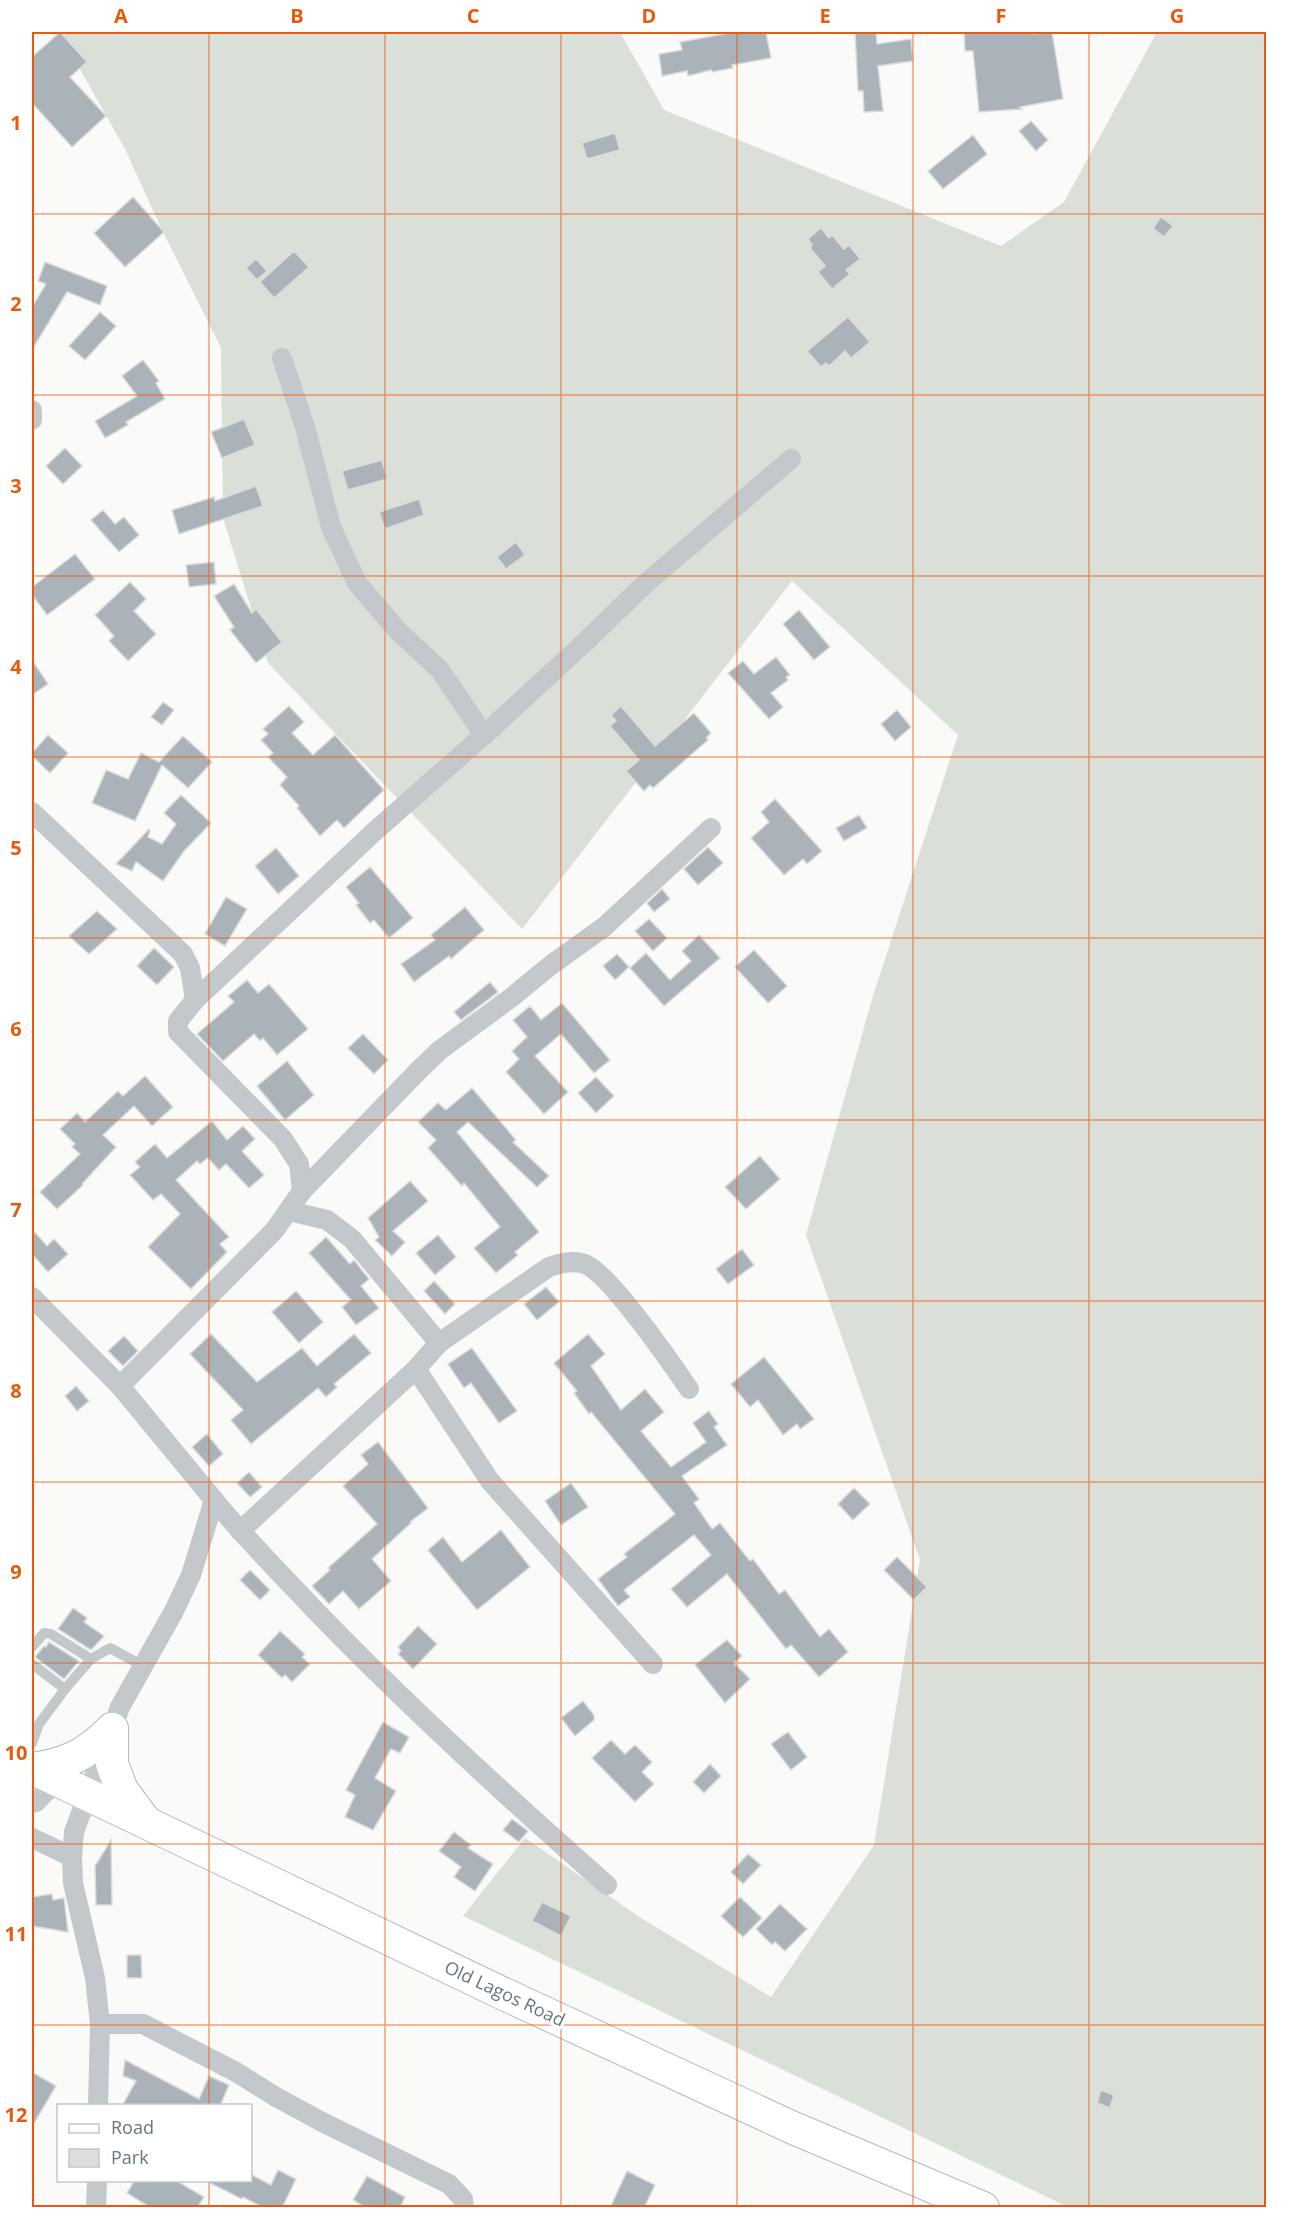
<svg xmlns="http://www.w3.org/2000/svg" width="1298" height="2239" viewBox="0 0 1298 2239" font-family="'Open Sans',sans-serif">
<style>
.green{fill:#dadfd7}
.building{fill:#aab3b9;stroke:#dcdcda;stroke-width:1.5}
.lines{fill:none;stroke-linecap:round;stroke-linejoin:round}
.primary-casing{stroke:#b5babe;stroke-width:34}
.service{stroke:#c3c8cc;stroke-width:10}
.minor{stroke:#c3c8cc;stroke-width:20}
.primary{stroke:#fff;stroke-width:32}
.grid{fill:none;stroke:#e8590c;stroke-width:1.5;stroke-opacity:0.55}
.labels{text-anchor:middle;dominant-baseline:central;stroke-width:6;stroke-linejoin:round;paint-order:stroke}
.street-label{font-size:18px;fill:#657683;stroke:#fff}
.neatline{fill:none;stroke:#e8590c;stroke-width:2}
.grid-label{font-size:20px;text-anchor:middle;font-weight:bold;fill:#e8590c}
</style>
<rect width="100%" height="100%" fill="#fafaf8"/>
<path class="green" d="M59,32H620L664,110L1001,246L1064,202L1157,32H1266V2207H1068L463,1916L525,1838L641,1918L771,1997L874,1845L920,1560L806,1235L872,999L958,735L792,581L522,929L268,663L223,518L221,348L163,232L125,149Z"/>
<g class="building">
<path d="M60,32L87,62L70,77L106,116L72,147L32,103V57Z"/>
<path d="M734,32H766L771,58L732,65L733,68L712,72L711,70L688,76L687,71L662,76L659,54L682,50L680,42Z"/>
<path d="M855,32H876L877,44L911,39L913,61L878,66L883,111L864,112L863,91H858Z"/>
<path d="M964,32H1033V34L1052,32L1063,99L1020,107L1022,109L979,112L973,51H965Z"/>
<path d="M1031,121L1048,140L1036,151L1019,131Z"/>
<path d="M615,133L620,150L587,159L582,143Z"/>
<path d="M973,135L987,154L943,189L928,171Z"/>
<path d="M133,197L164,232L125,267L94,233Z"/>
<path d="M1161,217L1173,226L1164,237L1153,228Z"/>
<path d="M821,228L829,238L832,235L844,249L849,245L860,259L846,270L850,274L832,289L818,272L825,266L810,248L812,245L808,239Z"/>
<path d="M294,251L309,267L274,298L260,282Z"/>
<path d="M256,259L267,271L257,280L246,268Z"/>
<path d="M45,262L107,286L100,305L67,292L32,350V307L46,284L38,281Z"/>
<path d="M100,312L116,326L85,360L69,346Z"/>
<path d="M848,317L870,342L851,358L845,351L829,366L826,363L821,367L807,351Z"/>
<path d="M143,360L159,381L156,383L165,399L126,422L128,425L105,438L95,421L137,396L122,376Z"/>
<path d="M244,419L255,445L222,458L211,432Z"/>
<path d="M65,448L82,466L63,484L46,466Z"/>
<path d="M382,460L387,479L348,490L342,471Z"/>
<path d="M256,486L263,506L179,534L172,510L214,497L215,501Z"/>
<path d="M419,499L424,515L385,529L379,512Z"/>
<path d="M103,510L115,524L124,517L139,535L119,552L91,520Z"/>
<path d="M516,542L525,555L506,569L497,557Z"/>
<path d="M75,554L95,579L47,615L32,595V587Z"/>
<path d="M214,562L216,584L189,587L186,565Z"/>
<path d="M130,582L146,599L134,611L156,634L128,661L109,641L114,636L95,615Z"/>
<path d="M234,584L252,613L256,609L282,642L256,663L230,630L234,627L214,596Z"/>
<path d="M799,610L830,647L814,660L783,624Z"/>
<path d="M776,657L790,675L786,677L788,680L771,693L783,707L769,719L728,673L743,661L754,674Z"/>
<path d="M32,660L48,684L32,695Z"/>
<path d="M163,702L174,710L162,725L151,717Z"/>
<path d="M289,706L304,722L292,733L313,755L335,735L384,790L344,828L337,820L320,836L297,808L299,806L280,785L287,777L268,757L273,753L261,740L268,734L263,729Z"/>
<path d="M621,706L655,746L694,713L711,733L706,738L708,740L653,788L650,785L644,791L626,771L639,760L610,726L616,721L611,715Z"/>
<path d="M897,710L911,727L895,741L881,724Z"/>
<path d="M48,735L68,753L50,773L32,756V753Z"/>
<path d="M183,736L212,762L188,788L162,765L135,821L92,803L106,770L128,779L141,753L159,762Z"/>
<path d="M181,795L211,823L184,851L163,881L136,862L132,871L116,864L149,829L150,831L148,837L162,844L176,824L164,813Z"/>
<path d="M775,799L822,851L807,864L803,859L784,875L751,838L769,822L761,812Z"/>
<path d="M859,815L867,828L844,841L836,828Z"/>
<path d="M708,847L723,863L698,885L684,869Z"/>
<path d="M276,848L299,876L278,894L255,866Z"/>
<path d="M370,867L413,918L389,938L374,920L370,923L356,905L359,903L346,887Z"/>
<path d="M662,889L670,899L654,912L647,903Z"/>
<path d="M226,897L247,909L225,946L205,934Z"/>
<path d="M465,907L484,930L451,959L449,956L414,982L401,964L435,940L431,935Z"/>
<path d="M97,911L117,929L89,954L69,936Z"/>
<path d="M649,919L667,938L653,951L635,931Z"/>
<path d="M699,935L720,958L664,1006L630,968L646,953L670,980L691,961L682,951Z"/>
<path d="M154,948L174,967L157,985L137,966Z"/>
<path d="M754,950L787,986L768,1003L735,967Z"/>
<path d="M617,954L629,967L615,980L603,966Z"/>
<path d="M247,980L258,993L269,984L308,1029L277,1055L263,1038L260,1041L254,1034L223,1061L197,1034L234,1002L228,996Z"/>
<path d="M490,982L498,992L461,1020L454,1012Z"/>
<path d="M562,1003L610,1060L594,1073L561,1034L535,1056L568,1092L544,1114L506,1072L519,1059L512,1051L527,1037L513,1020L530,1006L541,1020Z"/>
<path d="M363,1034L388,1060L374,1074L348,1048Z"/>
<path d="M287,1061L314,1095L285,1120L257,1086Z"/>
<path d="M145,1076L173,1107L152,1126L134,1106L103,1135L116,1147L82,1184L83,1185L57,1209L40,1192L80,1154L72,1147L75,1144L60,1129L77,1113L85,1122L118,1091L123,1096Z"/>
<path d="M596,1077L614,1096L596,1113L578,1093Z"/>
<path d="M472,1088L516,1140L513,1142L549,1176L537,1187L468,1122L457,1132L539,1232L515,1252L518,1255L496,1273L474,1248L500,1227L464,1183L462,1186L428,1148L436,1140L418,1122L438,1103L446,1110Z"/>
<path d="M212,1121L227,1140L243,1126L255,1139L242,1151L264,1175L249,1188L226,1164L219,1170L208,1158L200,1164L197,1161L176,1180L229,1237L220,1244L227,1252L191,1289L148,1247L180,1214L161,1194L153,1200L130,1175L140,1167L135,1162L155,1144L167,1158Z"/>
<path d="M760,1156L780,1179L746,1209L725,1187Z"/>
<path d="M410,1181L428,1201L393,1231L405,1242L392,1256L375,1240L379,1237L368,1218Z"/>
<path d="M32,1229L47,1246L54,1239L68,1254L48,1272L32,1254Z"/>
<path d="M438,1235L456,1257L435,1275L416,1253Z"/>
<path d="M326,1237L350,1264L354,1260L369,1279L361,1286L379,1308L356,1325L342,1307L351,1300L309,1253Z"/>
<path d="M742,1249L754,1265L728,1284L716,1269Z"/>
<path d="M434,1281L455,1304L445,1314L424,1291Z"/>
<path d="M546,1287L559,1302L537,1320L524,1304Z"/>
<path d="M296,1291L323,1322L299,1343L272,1312Z"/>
<path d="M211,1334L257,1382L302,1348L317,1366L354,1334L371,1353L334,1384L337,1387L326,1397L318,1388L251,1444L231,1420L243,1410L190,1354Z"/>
<path d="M588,1334L605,1354L591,1366L621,1410L645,1389L664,1412L641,1431L671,1467L706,1442L693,1423L709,1411L718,1424L714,1427L727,1445L682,1476L699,1499L694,1503L712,1529L720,1523L750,1561L753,1559L779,1594L785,1590L820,1637L829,1629L848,1652L819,1677L791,1645L786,1649L727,1574L687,1607L671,1589L711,1555L694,1535L624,1590L630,1597L618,1606L598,1579L627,1557L624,1554L675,1514L591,1412L589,1414L574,1393L577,1391L554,1363Z"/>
<path d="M124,1336L138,1351L123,1366L108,1351Z"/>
<path d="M472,1348L517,1411L499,1423L471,1383L464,1388L448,1364Z"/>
<path d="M764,1357L814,1419L800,1429L797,1424L783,1435L758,1400L750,1407L731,1384Z"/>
<path d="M76,1386L89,1401L77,1411L65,1396Z"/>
<path d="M207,1434L223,1454L209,1466L192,1447Z"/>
<path d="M378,1442L428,1508L410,1522L411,1523L372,1559L391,1581L359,1609L343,1591L329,1604L312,1586L330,1570L328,1568L377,1524L343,1486L368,1464L361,1455Z"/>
<path d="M249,1472L262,1487L250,1497L237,1483Z"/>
<path d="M571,1483L588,1507L561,1525L545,1501Z"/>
<path d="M854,1488L870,1504L853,1520L838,1504Z"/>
<path d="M501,1530L530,1567L477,1610L428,1550L443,1537L462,1562Z"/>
<path d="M897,1557L927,1587L914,1600L884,1570Z"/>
<path d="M250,1570L270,1590L260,1600L240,1580Z"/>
<path d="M73,1608L87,1618L84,1622L104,1636L91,1650L58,1629Z"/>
<path d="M418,1626L437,1644L413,1669L398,1654L401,1651L398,1647Z"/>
<path d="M280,1631L305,1654L302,1657L310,1664L292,1682L285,1675L282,1678L258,1655Z"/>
<path d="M727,1640L742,1656L734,1663L750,1679L725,1703L695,1665Z"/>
<path d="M49,1642L79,1661L64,1679L35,1657L44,1646L46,1647Z"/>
<path d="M583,1701L594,1715V1720L575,1736L561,1718Z"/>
<path d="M383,1722L409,1737L400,1753L391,1749L375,1778L396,1791L373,1830L345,1817L355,1795L346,1790Z"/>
<path d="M788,1732L807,1757L791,1770L771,1744Z"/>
<path d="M611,1740L625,1754L635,1745L652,1762L642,1772L654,1784L635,1802L592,1758Z"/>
<path d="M710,1764L721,1776L704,1793L693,1782Z"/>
<path d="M512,1819L528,1831L519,1842L503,1830Z"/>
<path d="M454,1832L471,1845L468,1848L493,1864L475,1891L454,1877L461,1867L439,1851Z"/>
<path d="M111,1840L112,1905H96L95,1866Z"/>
<path d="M748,1854L761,1865L743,1884L731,1872Z"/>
<path d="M52,1894L53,1900L64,1898L68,1932L32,1926V1897Z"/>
<path d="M740,1897L762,1918L743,1937L721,1916Z"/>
<path d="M542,1902L571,1916L561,1936L532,1921Z"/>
<path d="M780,1904L807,1929L785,1951L775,1942L772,1945L756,1929Z"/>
<path d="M127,1955H141L142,1978H127Z"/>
<path d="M125,2060L199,2099L209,2076L229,2085L220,2106H122L136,2081L123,2076Z"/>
<path d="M32,2072L56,2086L32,2127Z"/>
<path d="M1101,2090L1114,2095L1110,2108L1097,2103Z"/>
<path d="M278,2170L296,2179L282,2208H264L243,2197L242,2199L206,2181H250V2174L271,2185Z"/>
<path d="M627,2171L655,2185L644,2208H610Z"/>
<path d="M367,2176L405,2197L400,2208H366L353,2200Z"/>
<path d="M134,2181H177L204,2197L197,2208H151L127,2193Z"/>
</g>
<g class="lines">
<g class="primary-casing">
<g id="primary">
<path d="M112,1729V1764L122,1790L145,1821"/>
<path d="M32,1768L504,1994L791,2127L983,2208"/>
<path d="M33,1769C68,1764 87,1754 112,1729"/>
</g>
</g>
<g class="service">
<path d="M32,1647L44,1633L51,1634L91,1659"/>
<path d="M32,1664L65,1689"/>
<path d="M32,1743L39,1724L65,1689L91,1659L110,1648L143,1666"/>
</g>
<g class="minor">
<path d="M282,358L305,427L331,527L357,583L397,630L440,670L484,735"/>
<path d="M32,410V420"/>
<path d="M32,812L183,954L190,968L195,1000L178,1021V1032L283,1139L299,1164L302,1191"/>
<path d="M195,1000L375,831L484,735L583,644L646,583L791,459"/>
<path d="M289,1211L327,1220L352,1239L439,1343L549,1267C561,1263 573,1260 585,1264C609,1273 672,1364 689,1389"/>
<path d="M32,1297L120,1386L214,1500L191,1575L174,1611L120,1707L74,1832L72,1857L73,1883L95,1978L100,2024L98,2106"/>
<path d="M416,1369L490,1481L653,1664"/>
<path d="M120,1386L259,1246L274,1231L302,1191L419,1070L440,1050L512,997L551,965L604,927L711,828"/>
<path d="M214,1500C245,1538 279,1572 312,1607C406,1705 506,1796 607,1885"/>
<path d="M240,1531L416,1369L439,1343"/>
<path d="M32,1803L36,1802L57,1780"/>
<path d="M32,1838L72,1857"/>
<path d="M100,2024H143L236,2072L276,2097L324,2123L449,2184L463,2199L464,2208"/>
<path d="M96,2208L97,2180"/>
</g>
<use href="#primary" class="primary"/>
</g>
<path class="grid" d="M209,32V2106M385,32V2208M561,32V2208M737,32V2208M913,32V2208M1089,32V2208M32,214H1266M32,395H1266M32,576H1266M32,757H1266M32,938H1266M32,1120H1266M32,1301H1266M32,1482H1266M32,1663H1266M32,1844H1266M32,2025H1266M209,2180V2208"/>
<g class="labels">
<g class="street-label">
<text transform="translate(505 1993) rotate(25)">Old Lagos Road</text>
</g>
</g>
<rect width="1298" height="2239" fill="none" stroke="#ffffff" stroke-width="66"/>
<rect x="57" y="2104" width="195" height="78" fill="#ffffff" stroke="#c1c8cd" stroke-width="1.5"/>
<rect x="69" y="2124" width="30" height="9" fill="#ffffff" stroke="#c1c8cd" stroke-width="1.5"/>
<text x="111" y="2134" font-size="18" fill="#657683">Road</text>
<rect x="69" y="2149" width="30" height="18" fill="#dadfd7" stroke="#c1c8cd" stroke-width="1.5"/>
<text x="111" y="2164" font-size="18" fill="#657683">Park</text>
<rect x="33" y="33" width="1232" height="2173" class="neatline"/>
<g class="grid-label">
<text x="121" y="23">A</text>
<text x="297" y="23">B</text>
<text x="473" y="23">C</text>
<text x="649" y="23">D</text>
<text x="825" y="23">E</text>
<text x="1001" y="23">F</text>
<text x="1177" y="23">G</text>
<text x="16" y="130">1</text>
<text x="16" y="311">2</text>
<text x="16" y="493">3</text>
<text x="16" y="674">4</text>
<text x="16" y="855">5</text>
<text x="16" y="1036">6</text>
<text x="16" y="1217">7</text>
<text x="16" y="1398">8</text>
<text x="16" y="1579">9</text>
<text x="16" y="1760">10</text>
<text x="16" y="1941">11</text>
<text x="16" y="2122">12</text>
</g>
</svg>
